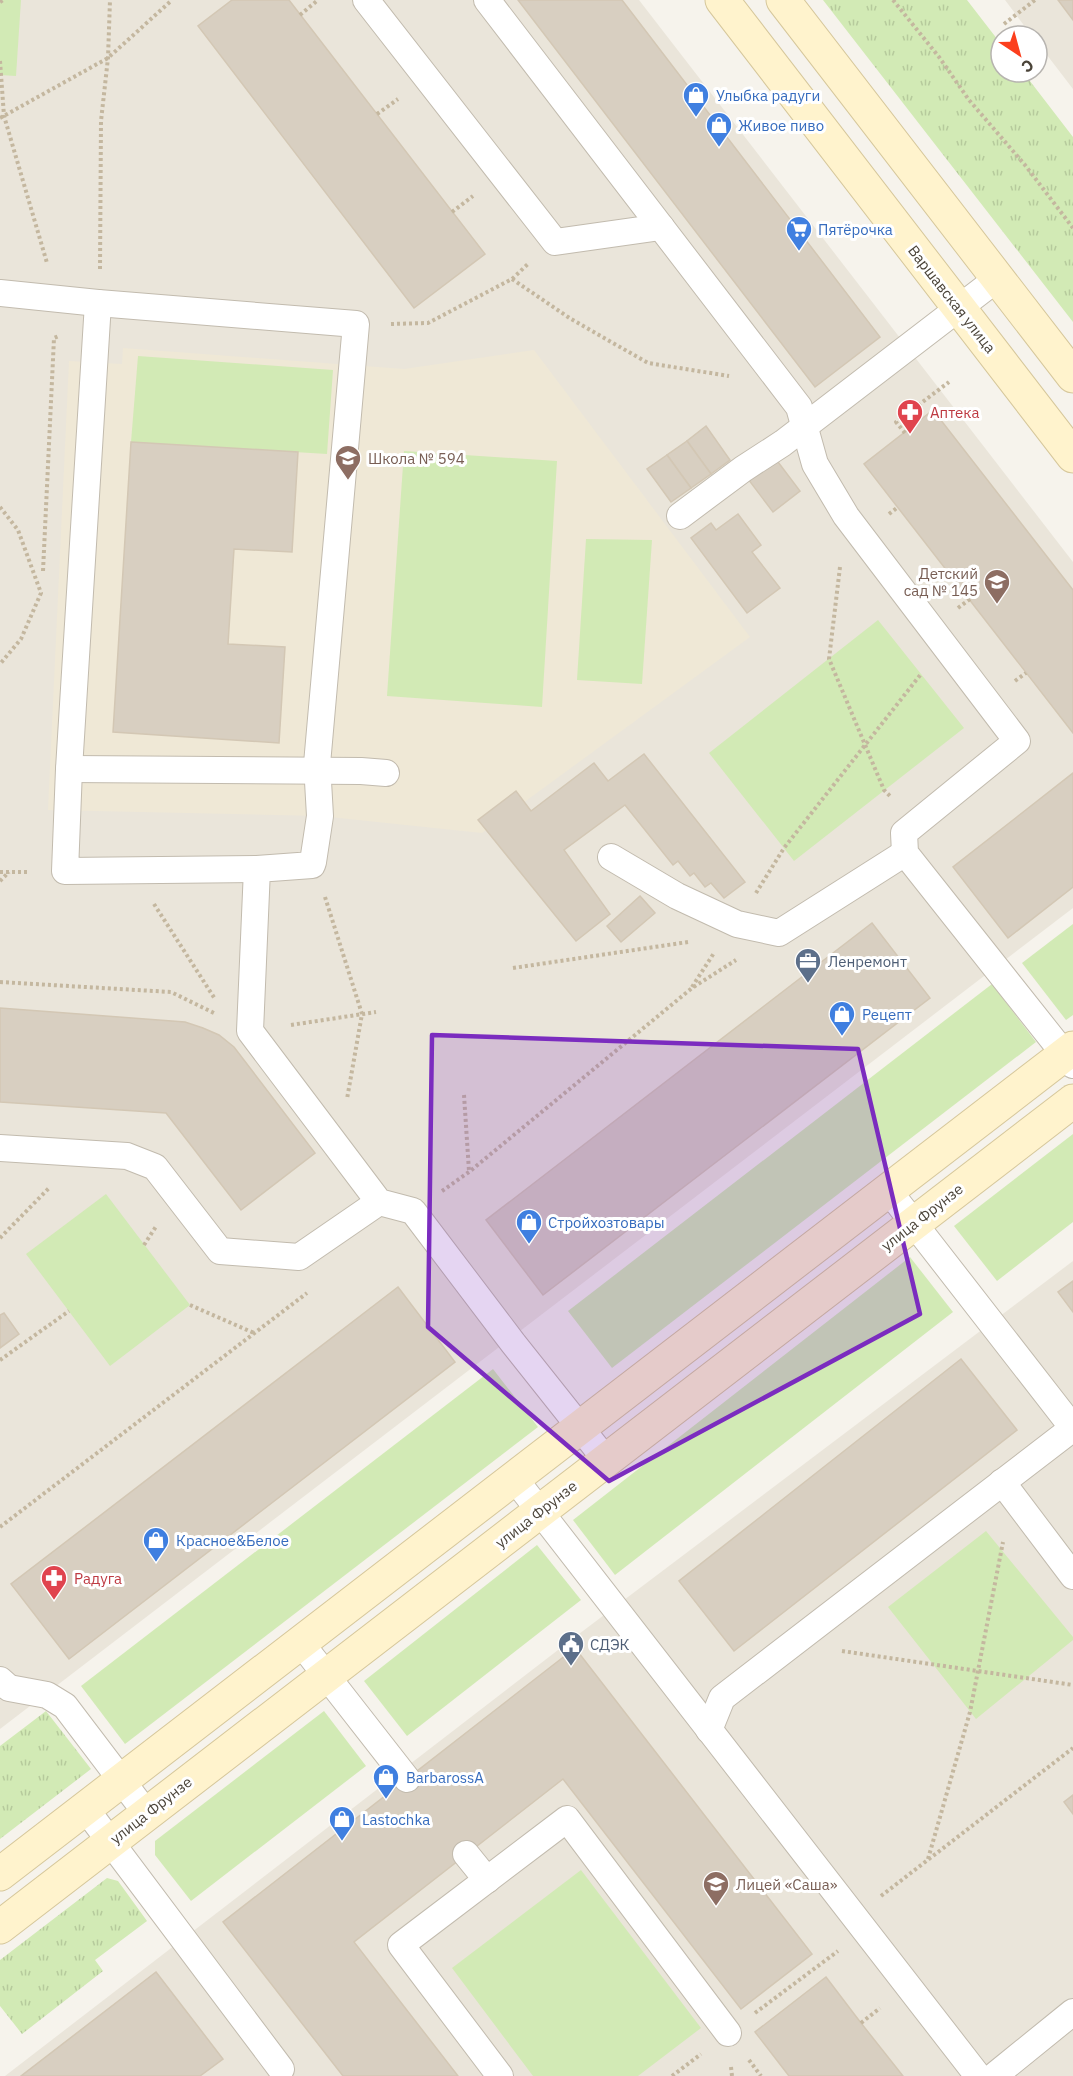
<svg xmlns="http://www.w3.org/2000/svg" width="1073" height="2076" viewBox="0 0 1073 2076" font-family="'IBM Plex Sans',sans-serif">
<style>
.residential{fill:#eae5da}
.education{fill:#efe8d6}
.grass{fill:url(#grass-tufts)}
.green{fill:#d2eab5}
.building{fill:#d8cfc1;stroke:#d3c7b4;stroke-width:1.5}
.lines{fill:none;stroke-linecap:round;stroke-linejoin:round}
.lane-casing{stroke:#c2bbae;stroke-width:28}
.secondary-casing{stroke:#d6c79b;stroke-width:35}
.path{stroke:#c4b79f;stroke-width:4;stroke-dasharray:3 3;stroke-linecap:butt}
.lane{stroke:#fff;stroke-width:26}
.secondary{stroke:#fff3cd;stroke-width:33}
.marked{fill:#7b2cbf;fill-opacity:0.2;stroke:#7b2cbf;stroke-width:4.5;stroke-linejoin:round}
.labels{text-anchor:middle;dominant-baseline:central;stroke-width:6;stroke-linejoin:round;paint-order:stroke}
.shop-label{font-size:15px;fill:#366cbe;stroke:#fff;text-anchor:start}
.street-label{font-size:15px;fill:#4b4439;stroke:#fff}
.health-label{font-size:15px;fill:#be3a42;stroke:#fff;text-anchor:start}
.education-label{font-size:15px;fill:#785e54;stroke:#fff;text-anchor:start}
.service-label{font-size:15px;fill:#4e5e75;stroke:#fff;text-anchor:start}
</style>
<defs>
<pattern id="grass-tufts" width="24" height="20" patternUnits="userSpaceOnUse" patternTransform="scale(1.5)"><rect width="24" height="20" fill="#d2eab5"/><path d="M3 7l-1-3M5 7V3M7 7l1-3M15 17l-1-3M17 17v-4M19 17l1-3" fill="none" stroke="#b6ca9c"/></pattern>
</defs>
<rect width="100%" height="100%" fill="#f6f3ec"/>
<g class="residential">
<path d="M0,0H639L1073,562V908L0,1729Z"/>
<path d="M1005,0H1073V89L1037,42V36H1032Z"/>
<path d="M1073,1261V2076H5L571,1640Z"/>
</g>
<path class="education" d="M123,348L404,369L534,350L750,637L482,833L320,816L48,810L69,361L122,364Z"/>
<g class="grass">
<path d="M823,0H967L1001,44V72H1023L1073,137V322Z"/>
<path d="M46,1711L91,1769L0,1839V1746Z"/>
<path d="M107,1878L118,1881L147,1921L95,1960L103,1971L22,2034L0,2006V1960Z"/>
</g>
<g class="green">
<path d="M0,0H21L16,76L0,75Z"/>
<path d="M138,356L333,370L327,454L131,442Z"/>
<path d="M404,451L557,461L542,707L387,696Z"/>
<path d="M586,539L652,540L642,684L577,680Z"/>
<path d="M878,620L964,728L794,861L709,753Z"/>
<path d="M1073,924V1015L1066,1020L1022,963Z"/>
<path d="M992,984L1036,1042L612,1368L568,1311Z"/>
<path d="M1073,1134V1222L997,1281L954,1226Z"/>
<path d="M106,1194L190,1305L110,1366L26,1254Z"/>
<path d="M910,1257L953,1312L615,1575L573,1520Z"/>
<path d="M493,1369L538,1427L125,1744L81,1686Z"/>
<path d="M986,1531L1073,1637V1640L976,1719L888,1607Z"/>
<path d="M537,1545L581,1600L407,1736L364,1681Z"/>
<path d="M324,1711L366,1766L191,1901L155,1855V1841Z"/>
<path d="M581,1870L701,2028L638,2076H533L452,1968Z"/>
</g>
<g class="building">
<path d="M232,0H289L485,254L414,308L198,26Z"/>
<path d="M518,0H622L880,337L815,387Z"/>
<path d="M1058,0H1073V20Z"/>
<path d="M933,410L1073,590V733L864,464Z"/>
<path d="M706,426L730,460L711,474L687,441Z"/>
<path d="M687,441L711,474L691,488L667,455Z"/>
<path d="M131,442L298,452L292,552L234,549L228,644L285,647L279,743L113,732Z"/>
<path d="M667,455L691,488L671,502L647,469Z"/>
<path d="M775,458L800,491L773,512L748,479Z"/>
<path d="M738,514L761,545L752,552L780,588L747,613L691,538L711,523L716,530Z"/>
<path d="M644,754L745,882L724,898L711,883L705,887L694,873L690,876L678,861L673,865L625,805L564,850L610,914L576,941L478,820L516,791L531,811L594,763L608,781Z"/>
<path d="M1073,773V887L1008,938L953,867Z"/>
<path d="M640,896L655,913L621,942L607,926Z"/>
<path d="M872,923L930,998L543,1295L486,1220Z"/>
<path d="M0,1008L185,1022L203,1028L219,1035L234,1047L315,1153L241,1210L166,1113L0,1102Z"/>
<path d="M1073,1281V1312L1058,1292Z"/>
<path d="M398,1287L455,1362L69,1659L11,1584Z"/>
<path d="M4,1313L19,1334L0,1348V1315Z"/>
<path d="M961,1359L1017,1430L734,1651L679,1581Z"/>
<path d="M575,1648L812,1954L741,2009L563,1779L354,1942L458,2076H343L223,1922Z"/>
<path d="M1073,1795V1814L1064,1802Z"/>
<path d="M156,1972L223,2059L200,2076H21Z"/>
<path d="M826,1977L861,2023L903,2076H789L755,2032Z"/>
</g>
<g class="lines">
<g class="lane-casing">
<g id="lane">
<path d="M366,0L555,242L661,227"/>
<path d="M487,0L799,407L815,464L846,516L1017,741L904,833L905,853L1073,1065"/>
<path d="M0,293L98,303L356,324L317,764L320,816L313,862L312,865L257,869L250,1031L379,1202L413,1211L513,1343L606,1460"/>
<path d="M98,303L69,769L65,871L257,869"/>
<path d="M680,516L743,469L783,443L998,278"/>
<path d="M69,769L361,771L386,773"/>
<path d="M611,857L677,896L737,924L779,933L905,853"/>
<path d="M0,1148L127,1156L155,1167L220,1251L299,1257L379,1202"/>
<path d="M888,1190L1073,1428"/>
<path d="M514,1478L978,2076"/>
<path d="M1002,1482L1073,1576"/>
<path d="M300,1642L407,1779"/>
<path d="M0,1680L9,1688L47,1695L65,1706L147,1814"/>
<path d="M709,1730L722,1698L1073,1428"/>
<path d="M85,1808L281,2069"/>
<path d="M466,1854L487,1880"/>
<path d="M500,2076L401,1945L567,1819L728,2033"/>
<path d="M994,2076L1073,2012"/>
</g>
</g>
<g class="secondary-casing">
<g id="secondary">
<path d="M722,0L1073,456"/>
<path d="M783,0L1073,376"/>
<path d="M0,1874L1073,1048"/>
<path d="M0,1927L1073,1101"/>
</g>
</g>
<g class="path">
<path d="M893,0L939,57L969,100L1025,165L1073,228"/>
<path d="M0,2L3,0"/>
<path d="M300,15L318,0"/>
<path d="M1004,24L1035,0"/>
<path d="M0,61L4,116L47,263"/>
<path d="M377,114L398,99"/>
<path d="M0,118L108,58L172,0"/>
<path d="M452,212L473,196"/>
<path d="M100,269L101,121L108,58L110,0"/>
<path d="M512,279L571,319L648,363L729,376"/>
<path d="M391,324L428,323L512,279L529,263"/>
<path d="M905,433L896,422L949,382"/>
<path d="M0,507L18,530L41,593L21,639L0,664"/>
<path d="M889,514L898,507"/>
<path d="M840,567L829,659L884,790L891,797"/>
<path d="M43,571L54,338L59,336"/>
<path d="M958,608L970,599"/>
<path d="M1015,681L1026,673"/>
<path d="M0,872H29"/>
<path d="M0,881L9,872"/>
<path d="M756,893L784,848L921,674"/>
<path d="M325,897L362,1014L347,1099"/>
<path d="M154,904L215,999"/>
<path d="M513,968L688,942"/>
<path d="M0,982L171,992L216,1014"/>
<path d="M692,987L714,953"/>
<path d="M291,1025L376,1012"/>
<path d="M464,1095L469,1171"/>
<path d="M442,1191L469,1172L692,988L736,960"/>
<path d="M0,1238L50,1187"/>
<path d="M144,1245L157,1225"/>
<path d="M190,1305L254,1333"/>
<path d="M0,1360L69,1311"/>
<path d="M0,1527L307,1293"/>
<path d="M842,1651L1073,1685"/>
<path d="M928,1859L970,1712L1003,1542"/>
<path d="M881,1896L1073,1748"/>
<path d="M755,2013L838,1951"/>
<path d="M861,2023L880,2008"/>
<path d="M749,2060L761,2076"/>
<path d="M731,2067L732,2076"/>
<path d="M672,2076L701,2054"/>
</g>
<use href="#lane" class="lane"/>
<use href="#secondary" class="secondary"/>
</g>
<path class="marked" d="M432,1035L858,1049L920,1314L609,1481L428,1327Z"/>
<defs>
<g id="shop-pin" transform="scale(1.35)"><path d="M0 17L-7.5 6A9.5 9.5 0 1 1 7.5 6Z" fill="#3f7fe0" stroke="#fff"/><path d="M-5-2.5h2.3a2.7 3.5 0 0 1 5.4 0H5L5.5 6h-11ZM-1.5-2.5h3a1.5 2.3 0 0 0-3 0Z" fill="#fff"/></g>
<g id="supermarket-pin" transform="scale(1.35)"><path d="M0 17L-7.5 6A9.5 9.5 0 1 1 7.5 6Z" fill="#3f7fe0" stroke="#fff"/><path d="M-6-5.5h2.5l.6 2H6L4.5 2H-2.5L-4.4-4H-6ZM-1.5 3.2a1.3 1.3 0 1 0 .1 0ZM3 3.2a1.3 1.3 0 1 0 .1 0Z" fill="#fff"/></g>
<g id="pharmacy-pin" transform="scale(1.35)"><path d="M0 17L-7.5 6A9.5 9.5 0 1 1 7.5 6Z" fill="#e0444e" stroke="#fff"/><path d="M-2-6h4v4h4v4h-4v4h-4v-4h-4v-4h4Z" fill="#fff"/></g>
<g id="school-pin" transform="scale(1.35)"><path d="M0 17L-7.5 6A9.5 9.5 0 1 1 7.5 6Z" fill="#8d6e63" stroke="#fff"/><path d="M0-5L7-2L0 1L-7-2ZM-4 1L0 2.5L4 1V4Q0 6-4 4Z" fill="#fff"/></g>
<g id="office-pin" transform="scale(1.35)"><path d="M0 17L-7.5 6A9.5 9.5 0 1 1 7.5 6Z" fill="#5c6f8a" stroke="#fff"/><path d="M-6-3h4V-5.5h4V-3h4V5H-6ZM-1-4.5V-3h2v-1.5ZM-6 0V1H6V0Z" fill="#fff"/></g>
<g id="civic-pin" transform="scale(1.35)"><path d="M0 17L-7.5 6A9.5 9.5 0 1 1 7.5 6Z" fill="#5c6f8a" stroke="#fff"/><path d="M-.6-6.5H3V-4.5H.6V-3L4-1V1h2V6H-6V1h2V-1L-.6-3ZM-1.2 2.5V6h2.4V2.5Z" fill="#fff"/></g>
</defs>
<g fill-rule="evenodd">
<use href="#shop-pin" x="696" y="95"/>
<use href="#shop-pin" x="719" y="125"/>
<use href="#supermarket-pin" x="799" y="229"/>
<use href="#pharmacy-pin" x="910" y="412"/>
<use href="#school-pin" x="348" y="458"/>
<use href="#school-pin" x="997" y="582"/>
<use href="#office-pin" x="808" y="961"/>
<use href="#shop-pin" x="842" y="1014"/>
<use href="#shop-pin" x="529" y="1222"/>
<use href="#shop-pin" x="156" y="1540"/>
<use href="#pharmacy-pin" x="54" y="1578"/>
<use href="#civic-pin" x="571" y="1644"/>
<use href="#shop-pin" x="386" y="1777"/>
<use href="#shop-pin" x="342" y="1819"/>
<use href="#school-pin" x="716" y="1884"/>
</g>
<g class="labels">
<g class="shop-label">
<text x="716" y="95">Улыбка радуги</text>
<text x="738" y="125">Живое пиво</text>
<text x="818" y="229">Пятёрочка</text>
<text x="862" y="1014">Рецепт</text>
<text x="548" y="1222">Стройхозтовары</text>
<text x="176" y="1540">Красное&amp;Белое</text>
<text x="406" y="1777">BarbarossA</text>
<text x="362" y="1819">Lastochka</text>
</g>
<g class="street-label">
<text transform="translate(952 299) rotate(52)">Варшавская улица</text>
<text transform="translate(922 1217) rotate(-38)">улица Фрунзе</text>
<text transform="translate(536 1514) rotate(-38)">улица Фрунзе</text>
<text transform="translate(151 1810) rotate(-38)">улица Фрунзе</text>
</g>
<g class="health-label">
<text x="930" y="412">Аптека</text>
<text x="74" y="1578">Радуга</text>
</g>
<g class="education-label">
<text x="368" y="458">Школа № 594</text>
<text x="978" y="573" text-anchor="end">Детский<tspan x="978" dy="17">сад № 145</tspan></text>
<text x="736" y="1884">Лицей «Саша»</text>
</g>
<g class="service-label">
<text x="828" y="961">Ленремонт</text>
<text x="590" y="1644">СДЭК</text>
</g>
</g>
<g transform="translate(1019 54) rotate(144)"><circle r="28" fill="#ffffff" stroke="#b7b4b0" stroke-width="1.5"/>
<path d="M0-4.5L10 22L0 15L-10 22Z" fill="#fc3f1d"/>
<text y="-9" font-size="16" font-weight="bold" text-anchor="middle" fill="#4b4439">С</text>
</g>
</svg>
